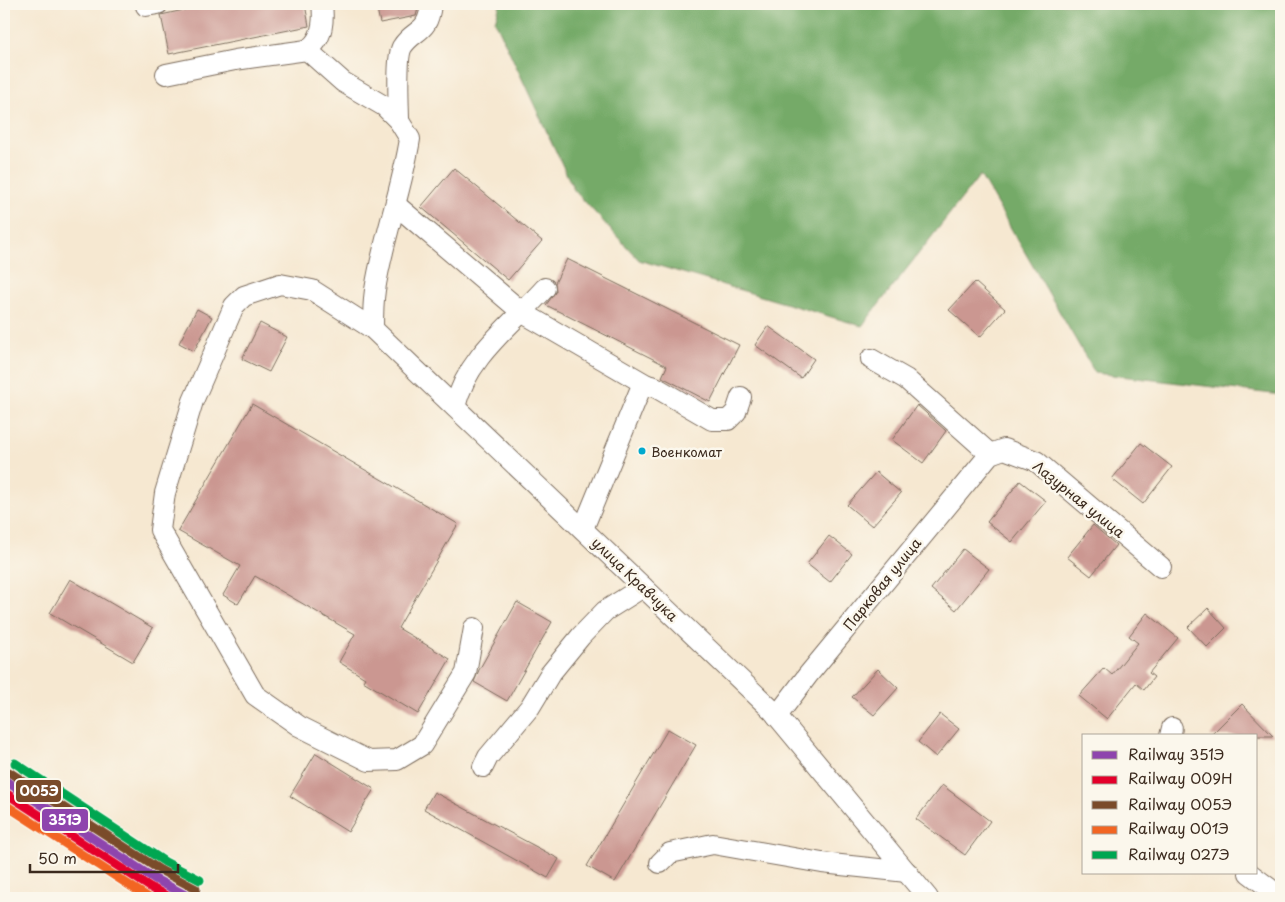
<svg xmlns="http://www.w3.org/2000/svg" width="1285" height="902" viewBox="0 0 1285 902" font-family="'Playpen Sans',sans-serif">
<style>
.forest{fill:#74aa68;stroke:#586a43}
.building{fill:#cb9791}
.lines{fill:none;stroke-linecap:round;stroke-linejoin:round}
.minor-casing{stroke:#7c6c5d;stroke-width:22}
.minor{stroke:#fff;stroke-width:20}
.rail-1-casing{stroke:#fbf7ec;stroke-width:12}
.rail-2-casing{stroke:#fbf7ec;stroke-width:12}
.rail-3-casing{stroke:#fbf7ec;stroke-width:12}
.rail-4-casing{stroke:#fbf7ec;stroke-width:12}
.rail-5-casing{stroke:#fbf7ec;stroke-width:12}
.rail-1{stroke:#8e44ad;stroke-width:9}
.rail-2{stroke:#e4002b;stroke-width:9}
.rail-3{stroke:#7a4b2a;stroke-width:9}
.rail-4{stroke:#f26522;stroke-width:9}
.rail-5{stroke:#00a651;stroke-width:9}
.bus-dot{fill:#00a9ce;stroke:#fbf7ec;stroke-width:2}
.labels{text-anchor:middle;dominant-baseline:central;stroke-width:5;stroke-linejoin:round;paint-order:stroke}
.bus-label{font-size:13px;fill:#3b2a1e;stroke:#fbf7ec;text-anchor:start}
.street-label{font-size:14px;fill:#3b2a1e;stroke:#fbf7ec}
.line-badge{stroke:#fbf7ec;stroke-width:2}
.badge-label{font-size:14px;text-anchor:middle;font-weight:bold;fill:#fff}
</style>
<rect width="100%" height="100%" fill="#fbf7ec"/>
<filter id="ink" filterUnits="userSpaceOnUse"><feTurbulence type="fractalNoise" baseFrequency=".02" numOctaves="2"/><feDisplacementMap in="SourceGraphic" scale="10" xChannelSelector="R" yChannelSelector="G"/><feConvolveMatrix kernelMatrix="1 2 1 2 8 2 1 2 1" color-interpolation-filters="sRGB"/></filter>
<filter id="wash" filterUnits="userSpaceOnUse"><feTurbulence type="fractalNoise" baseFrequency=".0096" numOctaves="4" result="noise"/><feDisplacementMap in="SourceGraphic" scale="20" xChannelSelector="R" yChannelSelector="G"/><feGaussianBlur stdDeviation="1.12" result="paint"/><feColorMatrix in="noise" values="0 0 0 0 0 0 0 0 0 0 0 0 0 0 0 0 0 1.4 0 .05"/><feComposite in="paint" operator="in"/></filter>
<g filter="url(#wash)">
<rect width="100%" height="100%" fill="#f6e8d1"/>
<path class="forest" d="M500,4H1281V395L1095,373L980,175L862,326L639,260L574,190L495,21Z"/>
<g id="blocks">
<g class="building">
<path d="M211,4H305L309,26L169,54L161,15Z"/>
<path d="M376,4H419L416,16L380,23Z"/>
<path d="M454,168L542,241L508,280L421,207Z"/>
<path d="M567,259L739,345L710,402L662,377L667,366L546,305L556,291L555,283Z"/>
<path d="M975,282L1005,309L980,337L949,310Z"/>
<path d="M197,309L212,317L194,351L179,343Z"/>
<path d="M260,323L287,337L269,372L242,359Z"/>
<path d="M768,326L814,359L801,378L755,345Z"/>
<path d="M252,404L458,524L398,628L450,659L418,714L363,681L365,678L339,662L355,634L255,576L238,604L223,595L240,566L178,531Z"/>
<path d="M917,405L946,431L923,463L892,440Z"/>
<path d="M1141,443L1172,467L1143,504L1112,479Z"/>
<path d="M876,472L901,493L872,526L847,505Z"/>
<path d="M1020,481L1046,501L1012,542L987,522Z"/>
<path d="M1093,525L1116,545L1091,576L1067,557Z"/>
<path d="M829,536L852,554L830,582L807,564Z"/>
<path d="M963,549L989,569L956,610L931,589Z"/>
<path d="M70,579L153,628L133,662L50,613Z"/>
<path d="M517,602L552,622L507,701L474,682L479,670Z"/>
<path d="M1208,608L1226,628L1207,647L1188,627Z"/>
<path d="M1147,613L1178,638L1149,673L1154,677L1144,690L1136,683L1107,719L1079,696L1104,668L1112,675L1138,643L1129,636Z"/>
<path d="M878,669L898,688L874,715L852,697Z"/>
<path d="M1242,704L1273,736H1210Z"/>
<path d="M940,714L959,729L936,757L918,742Z"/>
<path d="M668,729L696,745L615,882L587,866Z"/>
<path d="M316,753L374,789L348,832L290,796Z"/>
<path d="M942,785L990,821L965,855L916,819Z"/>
<path d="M434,792L559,859L548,878L424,809Z"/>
</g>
</g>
</g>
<g filter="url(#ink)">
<use href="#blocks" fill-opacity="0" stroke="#7c6c5d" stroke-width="1"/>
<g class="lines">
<g class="minor-casing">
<g id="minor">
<path d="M146,6L158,4"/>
<path d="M307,50C323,40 324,20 322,4"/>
<path d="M166,74L235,60L307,50L343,82L384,106L399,121L410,139C402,190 383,239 375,290C373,303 373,316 373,329"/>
<path d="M399,121C399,106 396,58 402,47C414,28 428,35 431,4"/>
<path d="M396,205L523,313L647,385"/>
<path d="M871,359L906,379L990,454"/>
<path d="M455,407C467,356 512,325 545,288"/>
<path d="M583,529L640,390L647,385L655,387L712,420H728L736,412L741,397"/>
<path d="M474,628L466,673L422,745L397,760L369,761L299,726L255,695L160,530L165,493L193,401L234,306L244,296L280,284L312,290L373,329L773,711L928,898"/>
<path d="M777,716L808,675L990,454L1004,449L1036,461L1161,567"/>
<path d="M1170,736L1172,728"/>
<path d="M483,767L488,757L530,707L550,674L581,636L605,611L643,587"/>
<path d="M660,863L670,853L713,844L822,863L907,872"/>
<path d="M1249,873L1281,897"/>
</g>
</g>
<use href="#minor" class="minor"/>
<g class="rail-1-casing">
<path id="rail-1" d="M4,780L155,879L191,898"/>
</g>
<g class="rail-2-casing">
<path id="rail-2" d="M4,792L150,887L170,898"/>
</g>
<g class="rail-3-casing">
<path id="rail-3" d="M9,772L160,870L196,889"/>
</g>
<g class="rail-4-casing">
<path id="rail-4" d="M4,804L149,898"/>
</g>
<g class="rail-5-casing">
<path id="rail-5" d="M15,763L165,862L200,880"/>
</g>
<use href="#rail-1" class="rail-1"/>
<use href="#rail-2" class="rail-2"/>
<use href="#rail-3" class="rail-3"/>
<use href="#rail-4" class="rail-4"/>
<use href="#rail-5" class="rail-5"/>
</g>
</g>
<circle class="bus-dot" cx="642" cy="451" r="4.5"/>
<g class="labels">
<g class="bus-label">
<text x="651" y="451">Военкомат</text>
</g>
<g class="street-label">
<text transform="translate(1079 499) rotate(39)">Лазурная улица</text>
<text transform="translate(635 579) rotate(44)">улица Кравчука</text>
<text transform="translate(882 584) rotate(-51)">Парковая улица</text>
</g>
</g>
<g class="line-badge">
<rect x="15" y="779" width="47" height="24" rx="5" fill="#7a4b2a"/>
<rect x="41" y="808" width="48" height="24" rx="5" fill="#8e44ad"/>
</g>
<g class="badge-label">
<text x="39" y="796">005Э</text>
<text x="65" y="825">351Э</text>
</g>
<rect width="1285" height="902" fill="none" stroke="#fbf7ec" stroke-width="20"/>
<rect x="1082" y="734" width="175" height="140" fill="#fbf7ec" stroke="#aea59a"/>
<rect x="1092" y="751" width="25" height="8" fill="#8e44ad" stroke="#aea59a"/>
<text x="1128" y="760" font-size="15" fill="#3b2a1e">Railway 351Э</text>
<rect x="1092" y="776" width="25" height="8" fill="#e4002b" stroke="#aea59a"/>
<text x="1128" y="784" font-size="15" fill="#3b2a1e">Railway 009Н</text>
<rect x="1092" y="801" width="25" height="8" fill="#7a4b2a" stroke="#aea59a"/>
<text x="1128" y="810" font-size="15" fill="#3b2a1e">Railway 005Э</text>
<rect x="1092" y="826" width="25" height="8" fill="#f26522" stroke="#aea59a"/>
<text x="1128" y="834" font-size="15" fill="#3b2a1e">Railway 001Э</text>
<rect x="1092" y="851" width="25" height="8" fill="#00a651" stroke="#aea59a"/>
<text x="1128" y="860" font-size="15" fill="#3b2a1e">Railway 027Э</text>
<path d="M30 864v8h148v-8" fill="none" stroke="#3b2a1e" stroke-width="2.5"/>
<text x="38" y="864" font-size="15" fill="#3b2a1e" stroke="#fbf7ec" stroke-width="4" paint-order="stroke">50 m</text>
</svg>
